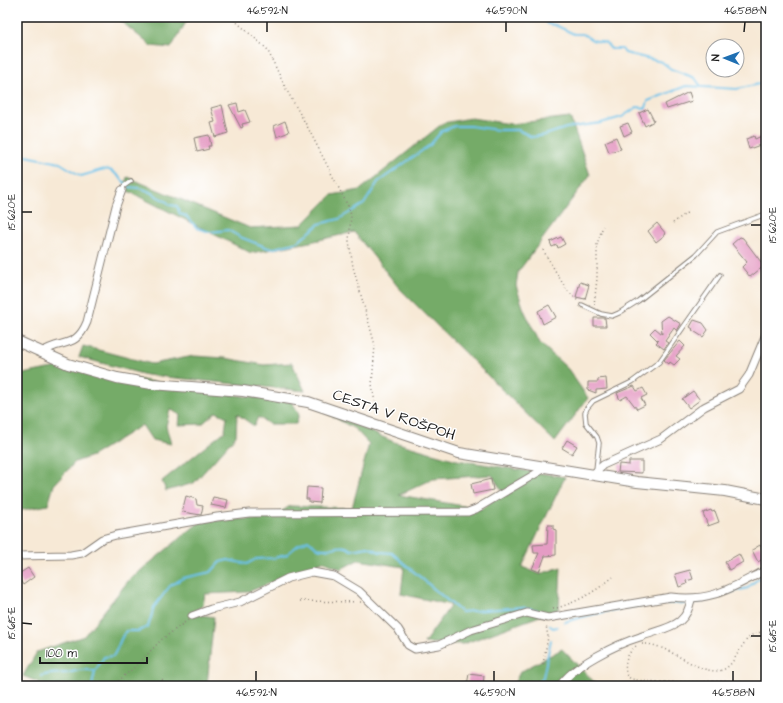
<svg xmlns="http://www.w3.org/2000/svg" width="783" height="703" viewBox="0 0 783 703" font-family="'Architects Daughter',sans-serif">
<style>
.forest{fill:#75ab68;stroke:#486442;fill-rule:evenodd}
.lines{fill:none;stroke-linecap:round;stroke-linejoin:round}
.stream{stroke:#6cc2e9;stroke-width:2}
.building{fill:#e59cc4}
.lane-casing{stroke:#8a8279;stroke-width:5.5}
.street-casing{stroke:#8a8279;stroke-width:9}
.secondary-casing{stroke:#8a8279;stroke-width:12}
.path{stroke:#8a8279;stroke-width:1.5;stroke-dasharray:1 3;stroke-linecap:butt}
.lane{stroke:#fff;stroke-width:3.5}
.street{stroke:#fff;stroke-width:7}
.secondary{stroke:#fff;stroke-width:10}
.ticks{fill:none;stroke:#1c1c1c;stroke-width:1.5}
.labels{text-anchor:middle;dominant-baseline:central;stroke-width:3;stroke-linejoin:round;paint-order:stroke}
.street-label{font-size:15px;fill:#1c1c1c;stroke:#fff}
.neatline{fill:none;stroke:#1c1c1c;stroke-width:1.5}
.ticks-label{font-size:10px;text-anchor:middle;fill:#1c1c1c}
</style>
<rect width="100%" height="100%" fill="#fff"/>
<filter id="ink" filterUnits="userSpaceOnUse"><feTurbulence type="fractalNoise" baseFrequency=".025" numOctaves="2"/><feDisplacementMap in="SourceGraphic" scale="8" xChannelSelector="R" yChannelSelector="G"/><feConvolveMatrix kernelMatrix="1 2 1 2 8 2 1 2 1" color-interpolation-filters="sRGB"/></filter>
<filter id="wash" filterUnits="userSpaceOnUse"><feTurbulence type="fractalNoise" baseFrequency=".012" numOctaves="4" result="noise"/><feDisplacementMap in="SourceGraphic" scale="16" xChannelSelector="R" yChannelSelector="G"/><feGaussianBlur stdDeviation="0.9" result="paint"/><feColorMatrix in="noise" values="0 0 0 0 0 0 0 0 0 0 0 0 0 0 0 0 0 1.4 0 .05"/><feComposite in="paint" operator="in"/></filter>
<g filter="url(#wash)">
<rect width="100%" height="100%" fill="#f7e9d6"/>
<g class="forest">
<path d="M116,17H189L171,48L151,46Z"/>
<path d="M570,117L590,175L518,272L516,286L524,310L540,343L568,369L588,398L555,442L399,288L354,232L310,242L251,253L124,189L127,177L250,228L302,225L332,195L360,190L443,123L471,118L511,124Z"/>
<path d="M83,346L152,364L194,356L225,358L264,365L292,363L305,391L146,375L79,357Z"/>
<path d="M63,366L210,392L292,402L299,414L296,424H269L258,417L254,426L237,414L236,436L194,483L166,491L162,481L225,431L227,417L216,412L202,424L179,425L180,415L170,409L166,426L171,444L152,440L142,425L92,456L75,462L54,485L48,505L17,511V382L23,374Z"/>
<path d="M323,411L394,442L457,460L565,477L522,567L540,574L561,567L559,609L463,644L424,643L451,605L401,594L404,567L358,560L341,569L323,561L248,592L205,594L203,605L195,614L214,617L207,684L210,686H48L23,676L37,652L84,636L129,580L201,521L271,518L290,506L352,508L369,444L355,429ZM492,475L503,493L481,509L399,495L433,479Z"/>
<path d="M562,649L598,686H513L520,672Z"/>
</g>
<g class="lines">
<g class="stream">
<path d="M542,17L548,24L555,25L574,34H583L592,40L606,43L611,49H622L625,53L662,62L671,69L695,78L700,85"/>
<path d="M17,154L60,163L81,176C111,168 106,163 129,187C142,188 148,190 158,197C163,200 166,200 170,205L177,206L180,214L186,216L197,228L210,232L228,230L240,237L271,249L298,242L319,224L339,219L364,204L378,182L430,145L442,131L455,126H470L498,130H518L532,137L545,135L566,128L601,123L622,117L637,107L646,108L648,101L686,86L737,89L759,84L766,80"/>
<path d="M727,593L748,588L754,582L766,574"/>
<path d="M693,604L721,596"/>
<path d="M565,622C599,612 652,600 686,604"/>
<path d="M549,625L553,628L557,627"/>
<path d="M41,676C51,673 56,674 66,673C80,671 79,668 95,671"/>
<path d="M92,686L95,671L104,657L113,656C119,648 119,639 126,631H138L148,627L154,607L170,586L183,578L211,572L220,562L228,560L247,564L256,559L274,558L286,555L298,545L308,540C311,542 315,546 318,548C329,553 341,541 351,550L368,547L380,552L392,553L461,612L522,607L537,610"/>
<path d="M537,686L543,677L551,640"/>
</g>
</g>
<g id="blocks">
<g class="building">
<path d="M689,92L692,101L667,109L665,104Z"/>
<path d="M237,103L239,112L245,110L250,122L242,124L243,127L241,128L229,105Z"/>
<path d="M222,105L228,133L215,137L211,123L215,122L211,108Z"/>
<path d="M648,109L654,121L645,126L639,113Z"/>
<path d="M285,121L289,132L277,137L274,126Z"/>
<path d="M628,123L632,132L624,136L620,126Z"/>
<path d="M766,134V143L749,149L746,139L754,136L755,139Z"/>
<path d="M209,135L211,146H208L209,149L197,152L194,138Z"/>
<path d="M616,137L621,149L609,152L605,142Z"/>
<path d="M657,223L666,234L656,242L648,231Z"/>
<path d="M561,237L565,244L558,248L557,245L552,247L550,242Z"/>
<path d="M740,237L743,238L764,266L750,277L742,267L747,262L732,244Z"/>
<path d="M580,282L589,285L585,299L576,297Z"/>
<path d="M549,305L556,317L543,324L538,311Z"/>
<path d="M668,316L681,324L677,331L674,328L665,341L668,343L664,349L656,343L658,341L650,333L655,328L662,334L661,321Z"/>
<path d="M594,318H605L606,326H594Z"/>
<path d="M694,320L703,323L708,330L703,337L692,330L693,329L690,327Z"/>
<path d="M680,341L685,346L676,356L680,359L674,365L670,362L669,364L664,360Z"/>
<path d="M606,378L607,389L596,390V393L588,390V382H598V379Z"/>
<path d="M634,386L637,391L643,388L647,395L641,398L645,405L637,409L627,396L620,400L617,393Z"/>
<path d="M693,391L700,400L689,408L682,399Z"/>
<path d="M567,440L577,446L572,454L562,448Z"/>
<path d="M629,461H642V473L618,472L619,464L629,465Z"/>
<path d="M491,479L493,490L473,494L471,484Z"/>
<path d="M307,487L321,488L320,503L309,502V499H306Z"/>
<path d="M186,496L196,499L197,505L203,506L201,515L182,512Z"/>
<path d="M213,497L228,500L226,508L211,505Z"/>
<path d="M711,510L712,512L715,511L719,522L708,526L703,513Z"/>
<path d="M548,525H553V529L556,530V555L545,556L539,572L532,569L539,553H534L533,545L547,544Z"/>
<path d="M760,545L766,557L758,562L752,550Z"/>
<path d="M739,554L743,562L729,570L725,562Z"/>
<path d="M28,568L34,577L23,585L17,575Z"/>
<path d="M690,570L693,579L686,581L687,584L679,587L675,574Z"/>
<path d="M469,674L484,676L483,686L467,685Z"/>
</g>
</g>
</g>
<g filter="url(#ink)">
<use href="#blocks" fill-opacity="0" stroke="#8a8279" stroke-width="1"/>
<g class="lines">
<g class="lane-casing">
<g id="lane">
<path d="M122,190L124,186L131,181"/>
<path d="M582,305L601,314L612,316L619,313L638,301L696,255L717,232L766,214"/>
<path d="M596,470L599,443L597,437L586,423L585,413L587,408L593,401L632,382L659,362L720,275"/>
</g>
</g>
<g class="street-casing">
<g id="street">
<path d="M42,352C62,339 76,349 87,322L116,206L122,190"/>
<path d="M593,474L603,465L661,439L704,407L739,389L749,375L766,334"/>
<path d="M17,556L71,555L82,553L102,539L116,535L217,517L249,513L468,512L476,509L542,470L543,467"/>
<path d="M192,616L211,609L240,602L288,578L312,572L334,576L359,591L398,629L408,645L415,649L439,645L471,630L527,613L548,618L671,597C712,602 731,588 766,570"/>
<path d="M560,686C572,666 617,644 640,637C652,632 670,629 680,621C687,615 689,608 691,600"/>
</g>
</g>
<g class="secondary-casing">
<path id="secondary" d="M17,341L68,364L117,378L152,384L243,391L308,402L459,453L637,482L725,491L766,499"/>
</g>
<g class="path">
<path d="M231,17L267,49L286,89L308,128L348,206L351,215L349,241L353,267L375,345L372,384L377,416"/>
<path d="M673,223L688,212"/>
<path d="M543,250L566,289L578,301"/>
<path d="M594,305L597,279V244L603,226"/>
<path d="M300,601L361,602"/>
<path d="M553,609C576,603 595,592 613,577"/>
<path d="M642,644C668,642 699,677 722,670C739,665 742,627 766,633"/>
<path d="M636,646C627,653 623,665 627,676L631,679C675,687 722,676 766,686"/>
<path d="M543,664L548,637L546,625"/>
<path d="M112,686L135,667L161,640L188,620"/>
<path d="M151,686L163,680"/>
</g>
<use href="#lane" class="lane"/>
<use href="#street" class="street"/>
<use href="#secondary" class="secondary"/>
</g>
</g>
<path class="ticks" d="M267,32V22M506,32V22M744,32L745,22M22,212H32M751,225H761M22,623L32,624M751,636H761M256,681V671M494,681V671M733,681V671"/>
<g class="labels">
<g class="street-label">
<text transform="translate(394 415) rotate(19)">CESTA V ROŠPOH</text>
</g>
</g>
<rect width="783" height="703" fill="none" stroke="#fff" stroke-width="44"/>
<g transform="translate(725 58) rotate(271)"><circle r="19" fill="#ffffff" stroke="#a4a4a4"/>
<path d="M0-3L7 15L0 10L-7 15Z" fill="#1f6fb2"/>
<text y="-6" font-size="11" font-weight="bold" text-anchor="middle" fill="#1c1c1c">N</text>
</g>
<path d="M40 657v6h107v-6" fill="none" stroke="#1c1c1c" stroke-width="2"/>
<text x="46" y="657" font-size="12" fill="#1c1c1c" stroke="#ffffff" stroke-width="3" paint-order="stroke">100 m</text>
<rect x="22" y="22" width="739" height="659" class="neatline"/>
<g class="ticks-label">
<text x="267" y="14">46.592°N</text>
<text x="506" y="14">46.590°N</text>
<text x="745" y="14">46.588°N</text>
<text transform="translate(11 212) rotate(-90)" y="4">15.620°E</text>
<text transform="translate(772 225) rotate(-90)" y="4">15.620°E</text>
<text transform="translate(11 623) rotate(-90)" y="4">15.615°E</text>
<text transform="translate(772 636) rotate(-90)" y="4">15.615°E</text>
<text x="256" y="696">46.592°N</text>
<text x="494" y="696">46.590°N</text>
<text x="733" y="696">46.588°N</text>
</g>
</svg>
